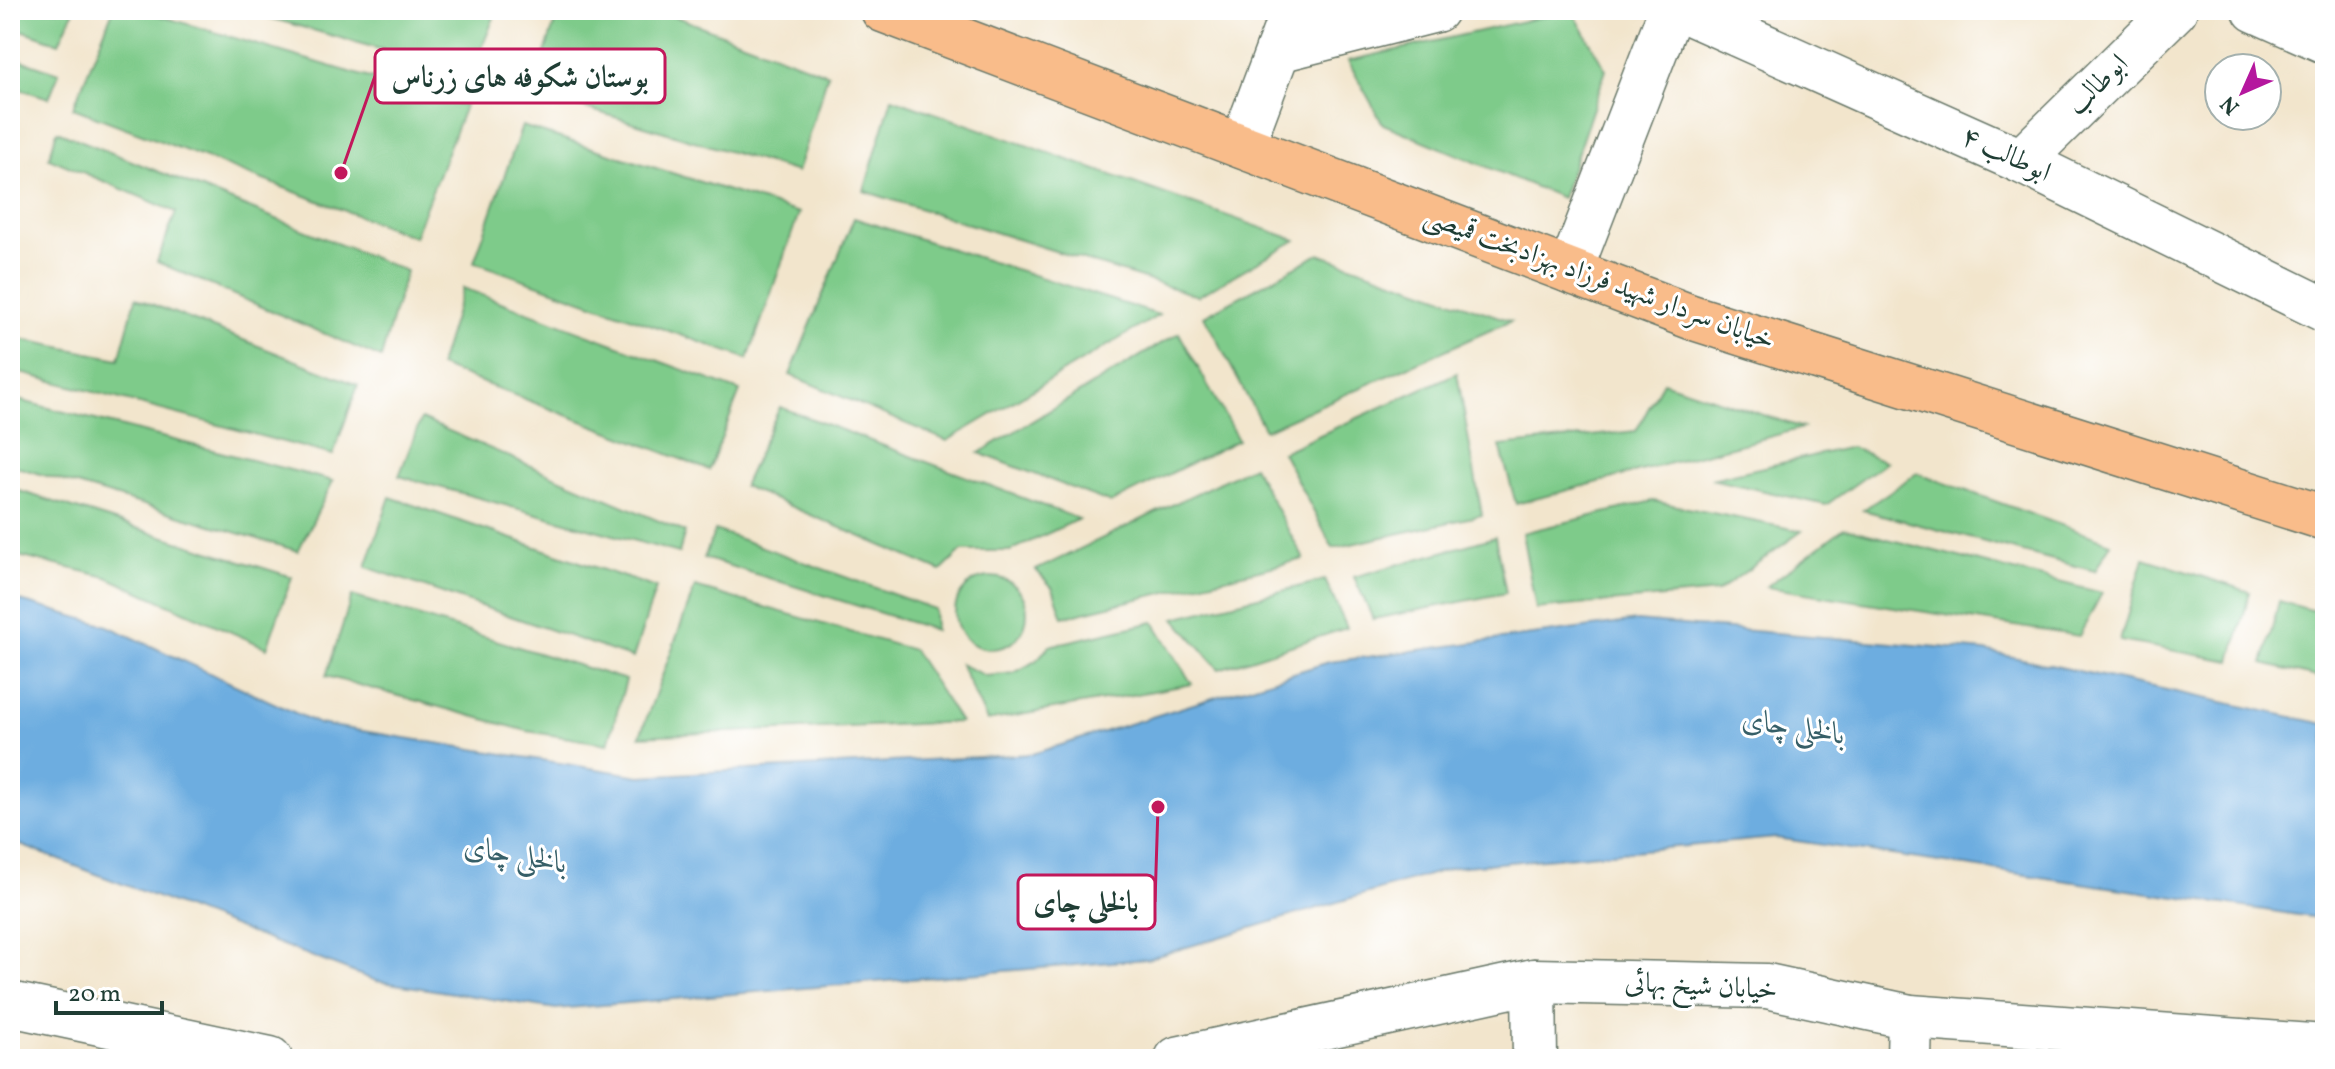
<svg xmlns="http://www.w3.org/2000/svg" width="2335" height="1069" viewBox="0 0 2335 1069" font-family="Vollkorn,Amiri,serif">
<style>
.green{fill:#7ecb8a;stroke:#4e845f;stroke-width:2}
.water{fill:#6dade0;stroke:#46758a;stroke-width:2}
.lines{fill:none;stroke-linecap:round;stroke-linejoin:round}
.minor-casing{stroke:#697869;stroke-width:47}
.major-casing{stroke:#697869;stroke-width:47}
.minor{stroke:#fff;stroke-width:44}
.major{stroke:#f9bc8a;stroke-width:44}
.labels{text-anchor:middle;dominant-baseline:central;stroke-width:6;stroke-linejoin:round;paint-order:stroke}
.street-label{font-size:28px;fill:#1f3d34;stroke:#fff}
.water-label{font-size:30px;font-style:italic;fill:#365f68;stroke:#fff}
.leader{fill:none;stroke:#c2185b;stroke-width:3}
.callout-dot{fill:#c2185b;stroke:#fff;stroke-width:3}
.callout{fill:#fff;stroke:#c2185b;stroke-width:3}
.callout-label{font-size:30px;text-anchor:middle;font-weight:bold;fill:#1f3d34}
</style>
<rect width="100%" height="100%" fill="#fff"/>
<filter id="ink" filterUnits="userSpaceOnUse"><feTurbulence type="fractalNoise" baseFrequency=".0125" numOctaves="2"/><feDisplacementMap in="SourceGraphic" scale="16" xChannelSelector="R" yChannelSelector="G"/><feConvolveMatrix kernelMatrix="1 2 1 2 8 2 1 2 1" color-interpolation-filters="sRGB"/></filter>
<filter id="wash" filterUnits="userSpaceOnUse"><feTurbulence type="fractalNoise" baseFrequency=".006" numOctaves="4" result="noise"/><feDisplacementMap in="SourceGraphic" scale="32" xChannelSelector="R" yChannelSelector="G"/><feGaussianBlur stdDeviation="1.8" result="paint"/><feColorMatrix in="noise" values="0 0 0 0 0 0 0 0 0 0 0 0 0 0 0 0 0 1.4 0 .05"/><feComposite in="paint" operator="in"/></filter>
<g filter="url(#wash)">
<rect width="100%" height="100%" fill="#f2e5cc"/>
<g class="green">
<path d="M10,10H74L59,43L10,26Z"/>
<path d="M113,10H140L465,106L414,237L73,108Z"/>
<path d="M242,10H497L471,75Z"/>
<path d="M559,10H658L828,74L797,172L532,92Z"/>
<path d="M1572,10L1606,70L1562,198L1383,124L1348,61Z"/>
<path d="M10,56L59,73L49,98L10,86Z"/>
<path d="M892,98L1296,240L1198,296L864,191Z"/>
<path d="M522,126L799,213L748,359L474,262Z"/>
<path d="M57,131L406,271L381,358L157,262L176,212L49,158Z"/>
<path d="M854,218L1159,315L947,441L790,375Z"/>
<path d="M1319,254L1511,321L1265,430L1204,316Z"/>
<path d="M463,288L740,391L709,470L439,366Z"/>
<path d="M136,298L358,385L333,455L10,370V337L119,359Z"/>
<path d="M1179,333L1238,440L1111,503L979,453Z"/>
<path d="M1457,373L1482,515L1333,548L1282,452Z"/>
<path d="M1663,382L1803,428L1516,504L1500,446L1636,431Z"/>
<path d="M10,398L333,481L298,551L10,465Z"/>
<path d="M780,407L1079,519L1010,551H962L941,571L743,486Z"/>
<path d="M421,419L685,532L679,553L399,476Z"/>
<path d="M1851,447L1886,462L1826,505L1711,479Z"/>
<path d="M1253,466L1304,559L1063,617L1053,588L1036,570Z"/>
<path d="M1917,473L2111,543L2095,571L1863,510Z"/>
<path d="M10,488L292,577L267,648L107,577L10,554Z"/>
<path d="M390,497L656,588L633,658L366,567Z"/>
<path d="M1653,501L1802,531L1717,592L1536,609L1522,533Z"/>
<path d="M1844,528L2102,593L2079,636L1766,587Z"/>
<path d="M715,530L934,609L935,630L704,558Z"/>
<path d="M1495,537L1506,593L1373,619L1354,577Z"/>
<path d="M2144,558L2250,592L2231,661L2120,641Z"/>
<circle cx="991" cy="613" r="36"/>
<path d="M1325,580L1347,628L1219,669L1175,618Z"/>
<path d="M695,587L913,650L960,722L640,736Z"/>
<path d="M352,596L626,680L608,744L527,731L326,676Z"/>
<path d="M2279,601L2325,614V679L2263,664Z"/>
<path d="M1154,622L1192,684L987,721L960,664L986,676L1014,673L1036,661L1049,646Z"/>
</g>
<path class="water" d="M10,598L108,626L319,724L640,776L1032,754L1329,662L1637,621L1985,651L2325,724V919L1776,838L1455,867L1147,959L556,1009L376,981L10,841Z"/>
</g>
<g filter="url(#ink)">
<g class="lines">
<g class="minor-casing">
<g id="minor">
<path d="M1683,10L2021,161L2325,310"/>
<path d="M2255,10L2325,41"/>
<path d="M1278,50L1436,10"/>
<path d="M1242,146L1293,10"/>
<path d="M2021,161L2175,10"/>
<path d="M1570,271L1671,10"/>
<path d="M1534,981L1535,1059"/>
<path d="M10,1004L270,1059"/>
<path d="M1177,1059L1534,981L1767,986L1910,1017L2325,1047"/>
<path d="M1909,1059L1910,1017"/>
</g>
</g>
<g class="major-casing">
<path id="major" d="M883,10L1691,317L2325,518"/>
</g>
<use href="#minor" class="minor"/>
<use href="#major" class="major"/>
</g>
</g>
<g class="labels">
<g class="street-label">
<text transform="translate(2098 85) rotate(-44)">ابوطالب</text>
<text transform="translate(2006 155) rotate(25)">ابوطالب ۴</text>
<text transform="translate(1599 279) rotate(20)">خیابان سردار شهید فرزاد بهزاد‌بخت قمیصی</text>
<text transform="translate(1701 987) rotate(3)">خیابان شیخ بهائی</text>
</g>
<g class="water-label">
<text transform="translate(1794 728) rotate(9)">بالخلی چای</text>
<text transform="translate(516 856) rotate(10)">بالخلی چای</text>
</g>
</g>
<path class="leader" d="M341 173L375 76M1158 807L1155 902"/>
<g class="callout-dot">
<circle cx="341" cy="173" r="8"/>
<circle cx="1158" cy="807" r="8"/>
</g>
<g class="callout">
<rect x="375" y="49" width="290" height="54" rx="8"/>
<rect x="1018" y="875" width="137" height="54" rx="8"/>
</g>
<g class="callout-label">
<text x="520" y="87">بوستان شکوفه های زرناس</text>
<text x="1086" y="912">بالخلی چای</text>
</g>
<rect width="2335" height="1069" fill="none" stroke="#fff" stroke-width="40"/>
<g transform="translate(2243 92) rotate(225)"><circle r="38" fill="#ffffff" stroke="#a5b1ae" stroke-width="2"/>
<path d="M0-6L14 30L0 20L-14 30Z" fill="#b5179e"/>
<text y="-12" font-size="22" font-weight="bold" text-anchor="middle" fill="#1f3d34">N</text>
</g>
<path d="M56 1001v12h106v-12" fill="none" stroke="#1f3d34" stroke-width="4"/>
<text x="68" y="1001" font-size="24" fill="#1f3d34" stroke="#ffffff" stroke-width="6" paint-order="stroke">20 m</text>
</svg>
